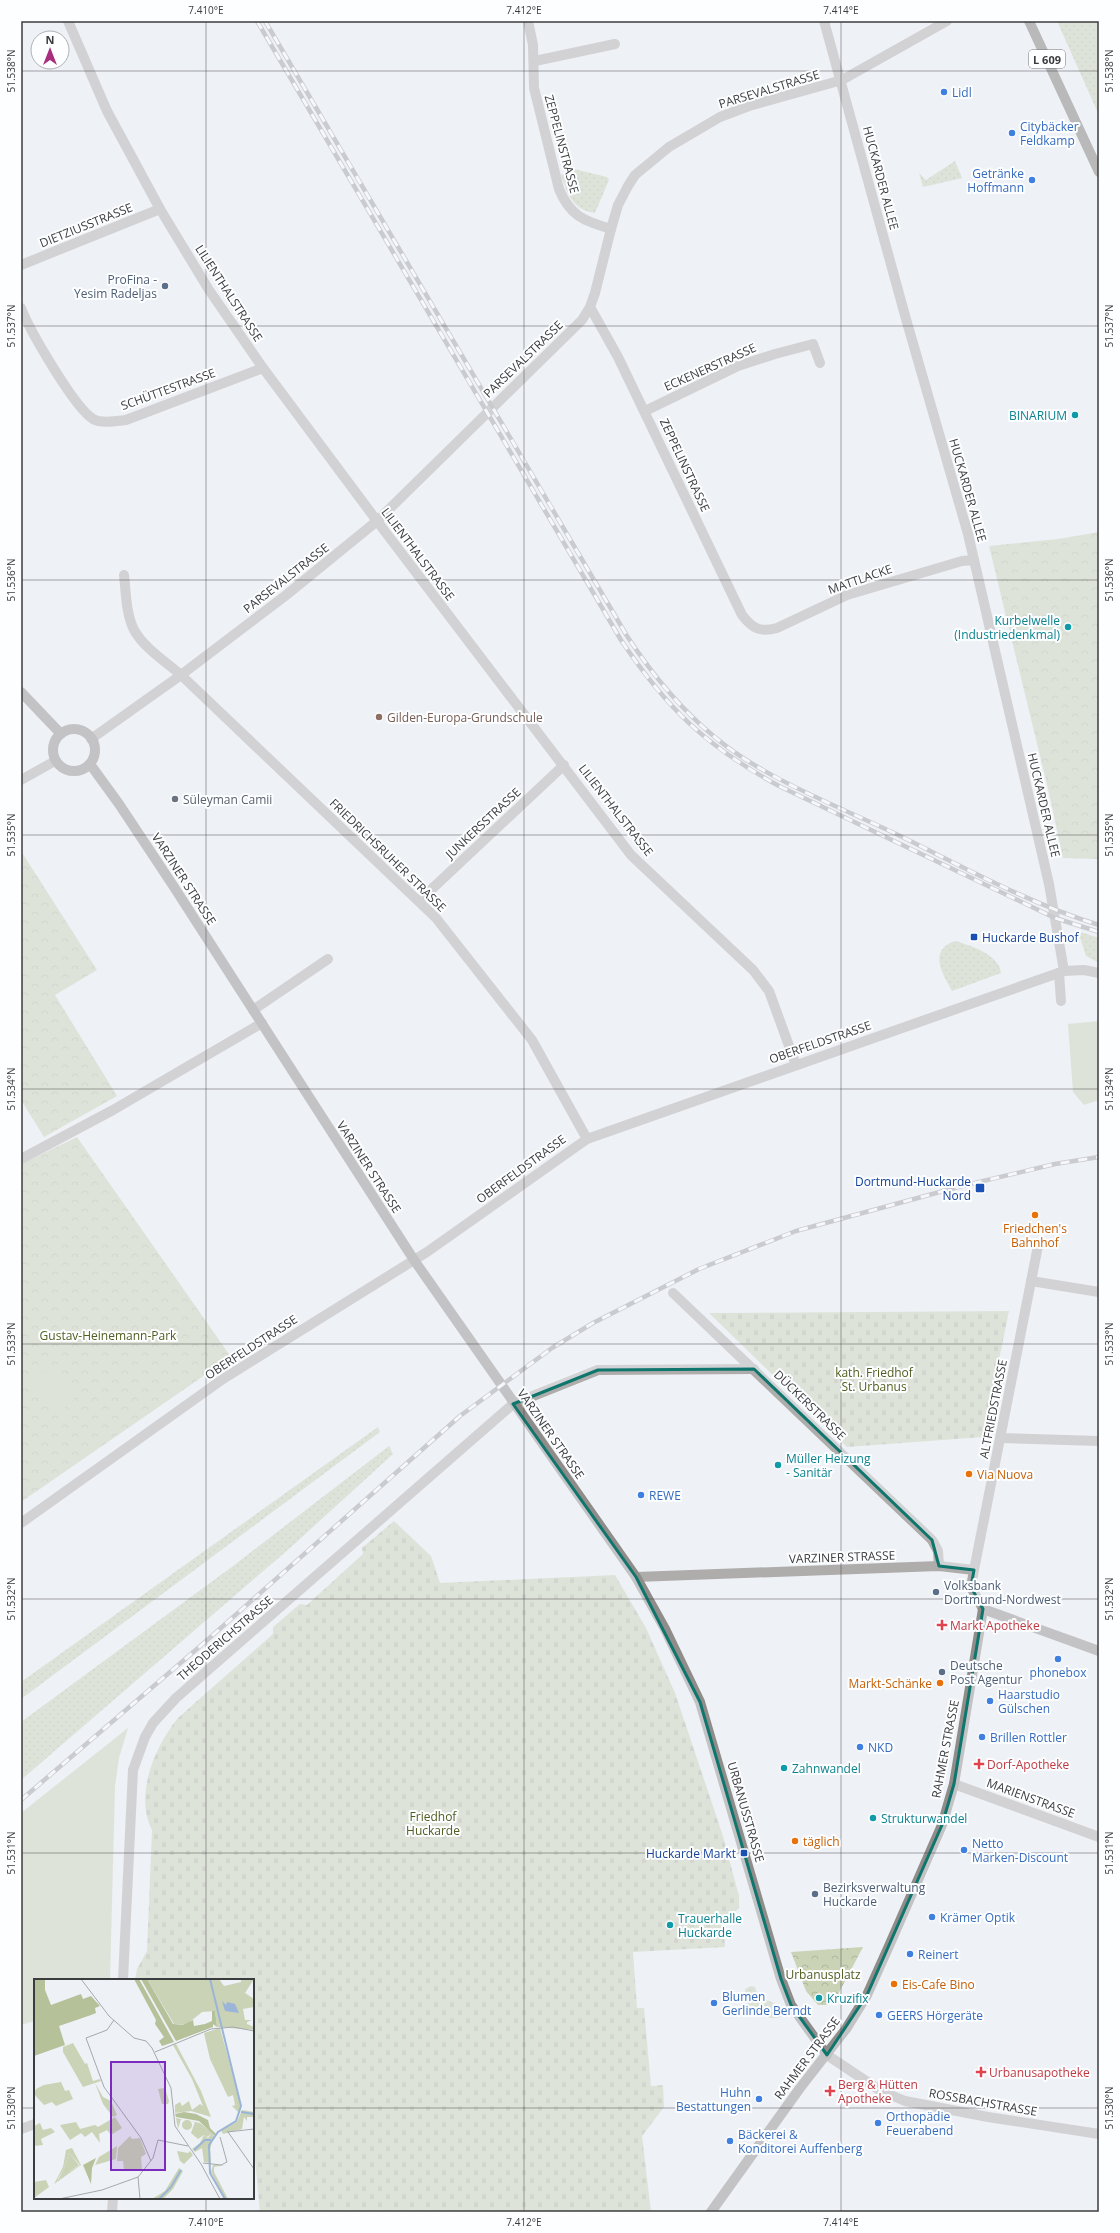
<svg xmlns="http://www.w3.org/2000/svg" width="1120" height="2233" viewBox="0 0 1120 2233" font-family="'Open Sans',sans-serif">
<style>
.grass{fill:url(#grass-dots)}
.cemetery{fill:url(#cemetery-stones)}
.park{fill:url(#park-crowns)}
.garden{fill:#cbd3b6}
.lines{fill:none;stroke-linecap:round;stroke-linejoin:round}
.street{stroke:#afadab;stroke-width:10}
.secondary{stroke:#8f8c89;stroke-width:10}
.primary{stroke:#787571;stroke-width:10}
.rail-casing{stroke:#9c9ea1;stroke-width:4.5}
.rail{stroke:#fdfeff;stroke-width:3;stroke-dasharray:9;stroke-linecap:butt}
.marked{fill:none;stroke:#0f766e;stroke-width:3;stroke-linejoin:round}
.ticks{fill:none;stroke:#3b3c3e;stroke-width:1;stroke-opacity:0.45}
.shop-dot{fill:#3f7fe0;stroke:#fdfeff;stroke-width:1.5}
.service-dot{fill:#5c6f8a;stroke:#fdfeff;stroke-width:1.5}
.culture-dot{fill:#0f9aa8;stroke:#fdfeff;stroke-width:1.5}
.education-dot{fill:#8d6e63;stroke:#fdfeff;stroke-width:1.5}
.worship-dot{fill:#6b7280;stroke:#fdfeff;stroke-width:1.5}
.transit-dot{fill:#1a4fb4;stroke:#fdfeff;stroke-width:1.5}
.food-dot{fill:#e8710a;stroke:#fdfeff;stroke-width:1.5}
.health-dot{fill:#e0444e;stroke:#fdfeff;stroke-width:1.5}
.labels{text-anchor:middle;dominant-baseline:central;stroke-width:4;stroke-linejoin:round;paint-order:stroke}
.shield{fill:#fdfeff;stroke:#757678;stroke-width:1}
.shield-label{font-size:11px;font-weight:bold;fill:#3b3c3e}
.street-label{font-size:12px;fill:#3b3c3e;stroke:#fdfeff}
.shop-label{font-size:12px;fill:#366cbe;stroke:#fdfeff;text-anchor:start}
.service-label{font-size:12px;fill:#4e5e75;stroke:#fdfeff;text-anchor:start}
.culture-label{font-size:12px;fill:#0d838f;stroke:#fdfeff;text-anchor:start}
.education-label{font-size:12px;fill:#785e54;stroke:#fdfeff;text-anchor:start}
.worship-label{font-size:12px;fill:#5b616d;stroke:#fdfeff;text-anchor:start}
.transit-label{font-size:12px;fill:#164399;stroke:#fdfeff;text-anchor:end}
.food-label{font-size:12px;fill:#c56008;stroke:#fdfeff;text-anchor:start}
.park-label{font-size:12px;fill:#505e20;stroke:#fdfeff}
.health-label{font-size:12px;fill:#be3a42;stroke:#fdfeff;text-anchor:start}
.inset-river{fill:none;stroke:#9ab5d7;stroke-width:2}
.inset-road{fill:none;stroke:#a6a9ac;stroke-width:1}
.view{fill:#7b2cbf;fill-opacity:0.15;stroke:#7b2cbf;stroke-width:2}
.inset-edge{fill:none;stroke:#3b3c3e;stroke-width:2}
.neatline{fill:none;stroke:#3b3c3e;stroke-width:1.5}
.ticks-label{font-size:10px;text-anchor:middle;fill:#3b3c3e}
</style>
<defs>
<pattern id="grass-dots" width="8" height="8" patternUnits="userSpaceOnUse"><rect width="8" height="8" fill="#cbd3b6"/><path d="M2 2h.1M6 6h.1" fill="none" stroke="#afb69e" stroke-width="1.8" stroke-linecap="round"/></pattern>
<pattern id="cemetery-stones" width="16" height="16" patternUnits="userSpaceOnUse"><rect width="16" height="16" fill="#cbd3b6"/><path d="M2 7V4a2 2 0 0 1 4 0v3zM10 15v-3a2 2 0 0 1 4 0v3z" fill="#afb69e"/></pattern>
<pattern id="park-crowns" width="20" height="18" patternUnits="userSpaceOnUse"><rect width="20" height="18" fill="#cbd3b6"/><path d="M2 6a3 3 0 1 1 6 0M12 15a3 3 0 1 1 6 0" fill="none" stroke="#afb69e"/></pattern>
</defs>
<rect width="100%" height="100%" fill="#eef1f6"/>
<g class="grass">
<path d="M1057,21H1099L1098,113Z"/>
<path d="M955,161L962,178L923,187L919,173L926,180Z"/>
<path d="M574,169L607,177L609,180L595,213C573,210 567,194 561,175Z"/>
<path d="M1078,931L1099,938V963L1086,956Z"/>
<path d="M955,941C970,945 1000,955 1001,973L952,991C942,973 928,950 955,941Z"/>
<path d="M378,1427L380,1432L21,1699V1682Z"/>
<path d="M389,1446L393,1454L290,1548L21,1780V1722L233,1566Z"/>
<path d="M751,1986L755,1987C759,2002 766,1997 776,2005C779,2008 780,2012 782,2016C768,2023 757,2011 746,2002L745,1989Z"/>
</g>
<g class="cemetery">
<path d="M1009,1311L983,1437L847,1447L709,1313Z"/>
<path d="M394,1521L431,1556L440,1583L615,1575L646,1628L675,1693L722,1833L739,1896V1908L734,1913L723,1916L725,1947L633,1952L637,2008H644L651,2086L663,2085L664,2107L642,2136L651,2212H260L253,2138V1980H135L137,1969L147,1951L152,1830C134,1795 155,1746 178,1718L273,1634V1627L300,1604L307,1605L363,1554L362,1548Z"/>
</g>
<g class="park">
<path d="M1099,532V859L1063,858L1049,793L989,546L1058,539Z"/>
<path d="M21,851L97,970L55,995L117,1096L44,1137L21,1100Z"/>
<path d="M77,1137L231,1357L21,1502V1164Z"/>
<path d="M863,1947L834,2002L828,2005H818L806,1991L791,1952Z"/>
</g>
<g class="garden">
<path d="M1099,1021V1100L1084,1105L1073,1092L1068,1024Z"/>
<path d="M44,1359H50V1371L75,1398L59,1414L30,1383L44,1371Z"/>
<path d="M128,1728L119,1758L115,1786L110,1980H35V2021L21,2025V1813Z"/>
</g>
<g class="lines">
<g class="street">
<path d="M68,21L107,111L160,209L209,290L263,368L377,521L631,855L753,970L769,991L796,1065"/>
<path d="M528,21L533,45L534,88L559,189C570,216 584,221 611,229"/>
<path d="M824,21L906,319L968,534L1049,884L1064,971"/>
<path d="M535,61L615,44"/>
<path d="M21,265L160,209"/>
<path d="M590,307L618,357L742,615C752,628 760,633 777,628L847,595L962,561L974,560"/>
<path d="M21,308C30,331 74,407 93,419C101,424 117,421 126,420L263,368"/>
<path d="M645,411L738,366L775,354L813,344L820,363"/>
<path d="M124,575C126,593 126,614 134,630C144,648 166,662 181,675L436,918L532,1040L587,1139"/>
<path d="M91,739L181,675L285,596L377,521L582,320L590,307L595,293L611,229L618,205L628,186L635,175L669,147L720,117L749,106L842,80L947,21"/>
<path d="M21,780L55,761"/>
<path d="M419,901L564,765"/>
<path d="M1059,973L1061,1001"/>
<path d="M253,1010L328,959"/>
<path d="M21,1159L113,1110L262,1023"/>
<path d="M1031,1281L1099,1292"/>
<path d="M673,1293L932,1540L938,1551L939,1566"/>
<path d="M1001,1438L1099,1441"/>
<path d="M21,1523L223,1379L427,1252L587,1139L1064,971L1084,970L1099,973"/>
<path d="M636,1577L939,1566L974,1570"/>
<path d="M983,1609L971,1587L974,1570L1038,1246"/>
<path d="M954,1784L1099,1837"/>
<path d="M123,1980L133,1770L145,1737L153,1723L176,1698L513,1404L598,1370L754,1369"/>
<path d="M827,2055L881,2091L905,2101L988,2117L1099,2134"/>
<path d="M21,2129L35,2124"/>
<path d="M112,2212L113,2198"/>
</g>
<g class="secondary">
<path d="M21,692L61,734"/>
<circle cx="74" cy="750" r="21"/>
<path d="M90,764L119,804L174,887L414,1260L636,1577L665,1629L700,1702L781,1979L791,2005L827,2055"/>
<path d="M711,2212L800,2088L846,2029L867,1995L889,1946L942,1825L954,1784L983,1609L1099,1651"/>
</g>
<path class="primary" d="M1029,21L1099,172"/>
<g class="rail-casing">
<g id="rail">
<path d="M257,21L621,640C667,709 706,746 779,786L1055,918L1099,932"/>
<path d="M265,21L627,636C652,674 680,709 716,738C762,777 837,806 892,832C960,865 1027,903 1099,925"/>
<path d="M21,1800L205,1642L460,1416L552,1348L593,1323L699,1269L796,1231L962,1186L1055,1164L1099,1157"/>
</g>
</g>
<use href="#rail" class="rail"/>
</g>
<path d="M0 0H1120V2233H0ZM754,1369L932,1540L939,1566L974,1570L971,1587L983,1609L954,1784L942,1825L867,1995L827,2055L791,2005L781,1979L700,1702L636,1577L513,1404L598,1370Z" fill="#eef1f6" fill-opacity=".55" fill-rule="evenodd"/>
<path class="marked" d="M754,1369L932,1540L939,1566L974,1570L971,1587L983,1609L954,1784L942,1825L867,1995L827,2055L791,2005L781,1979L700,1702L636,1577L513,1404L598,1370Z"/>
<path class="ticks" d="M206,21V1980M524,21V2212M841,21V2212M21,71H1099M21,326H1099M21,580H1099M21,835H1099M21,1089H1099M21,1344H1099M21,1599H1099M21,1853H1099M21,2108H35M253,2108H1099M206,2198V2212"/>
<g class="shop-dot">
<circle cx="944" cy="92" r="4"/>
<circle cx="1012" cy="133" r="4"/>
<circle cx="1032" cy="180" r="4"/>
<circle cx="641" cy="1495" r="4"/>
<circle cx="1058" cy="1659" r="4"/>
<circle cx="990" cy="1701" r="4"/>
<circle cx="982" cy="1737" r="4"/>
<circle cx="860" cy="1747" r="4"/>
<circle cx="964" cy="1850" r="4"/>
<circle cx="932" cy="1917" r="4"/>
<circle cx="910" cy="1954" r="4"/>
<circle cx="714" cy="2003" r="4"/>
<circle cx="879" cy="2015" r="4"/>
<circle cx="759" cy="2099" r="4"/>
<circle cx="878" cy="2123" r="4"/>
<circle cx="730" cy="2141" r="4"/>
</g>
<g class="service-dot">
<circle cx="165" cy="286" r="4"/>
<circle cx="936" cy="1592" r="4"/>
<circle cx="942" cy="1672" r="4"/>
<circle cx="815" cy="1894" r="4"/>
</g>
<g class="culture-dot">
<circle cx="1075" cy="415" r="4"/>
<circle cx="1068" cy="627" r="4"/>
<circle cx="778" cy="1465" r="4"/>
<circle cx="784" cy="1768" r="4"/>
<circle cx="873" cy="1818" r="4"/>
<circle cx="670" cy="1925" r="4"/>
<circle cx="819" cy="1998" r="4"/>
</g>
<circle class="education-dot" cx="379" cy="717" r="4"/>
<circle class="worship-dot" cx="175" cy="799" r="4"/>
<g class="transit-dot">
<rect x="970" y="933" width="8" height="8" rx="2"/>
<rect x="975" y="1183" width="10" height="10" rx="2"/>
<rect x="740" y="1849" width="8" height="8" rx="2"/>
</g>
<g class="food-dot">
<circle cx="1035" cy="1215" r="4"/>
<circle cx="969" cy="1474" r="4"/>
<circle cx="940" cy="1683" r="4"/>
<circle cx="795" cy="1841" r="4"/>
<circle cx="894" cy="1984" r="4"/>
</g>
<g class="health-dot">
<path d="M940 1619h4v4h4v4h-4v4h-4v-4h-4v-4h4z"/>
<path d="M977 1758h4v4h4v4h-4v4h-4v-4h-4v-4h4z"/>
<path d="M979 2066h4v4h4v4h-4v4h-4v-4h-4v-4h4z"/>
<path d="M828 2085h4v4h4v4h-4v4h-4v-4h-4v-4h4z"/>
</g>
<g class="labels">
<rect class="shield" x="1029" y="50" width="36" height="18" rx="3"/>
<g class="shield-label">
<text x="1047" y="59">L 609</text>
</g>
<g class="street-label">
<text transform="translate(769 89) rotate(-17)">PARSEVALSTRASSE</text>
<text transform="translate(562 144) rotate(75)">ZEPPELINSTRASSE</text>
<text transform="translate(881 178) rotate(75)">HUCKARDER ALLEE</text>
<text transform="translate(86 225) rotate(-22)">DIETZIUSSTRASSE</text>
<text transform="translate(229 293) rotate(57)">LILIENTHALSTRASSE</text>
<text transform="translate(523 359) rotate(-44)">PARSEVALSTRASSE</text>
<text transform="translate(710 367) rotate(-24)">ECKENERSTRASSE</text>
<text transform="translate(168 389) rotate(-20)">SCHÜTTESTRASSE</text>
<text transform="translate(685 465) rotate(65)">ZEPPELINSTRASSE</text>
<text transform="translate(968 490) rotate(74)">HUCKARDER ALLEE</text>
<text transform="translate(418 554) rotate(53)">LILIENTHALSTRASSE</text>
<text transform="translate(286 578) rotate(-38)">PARSEVALSTRASSE</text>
<text transform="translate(860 579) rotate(-19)">MATTLACKE</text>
<text transform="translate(1044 805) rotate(77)">HUCKARDER ALLEE</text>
<text transform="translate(616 810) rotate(52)">LILIENTHALSTRASSE</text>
<text transform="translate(483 823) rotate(-43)">JUNKERSSTRASSE</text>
<text transform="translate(388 855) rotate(44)">FRIEDRICHSRUHER STRASSE</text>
<text transform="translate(184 879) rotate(57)">VARZINER STRASSE</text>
<text transform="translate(820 1042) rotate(-19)">OBERFELDSTRASSE</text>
<text transform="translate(369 1167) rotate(57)">VARZINER STRASSE</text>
<text transform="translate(521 1169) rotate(-36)">OBERFELDSTRASSE</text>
<text transform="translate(251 1347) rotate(-33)">OBERFELDSTRASSE</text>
<text transform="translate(810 1405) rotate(44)">DÜCKERSTRASSE</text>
<text transform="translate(993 1409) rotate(-79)">ALTFRIEDSTRASSE</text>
<text transform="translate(551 1434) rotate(55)">VARZINER STRASSE</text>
<text transform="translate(842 1557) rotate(-2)">VARZINER STRASSE</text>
<text transform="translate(225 1638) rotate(-41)">THEODERICHSTRASSE</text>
<text transform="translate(945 1749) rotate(-79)">RAHMER STRASSE</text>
<text transform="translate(1031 1798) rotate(20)">MARIENSTRASSE</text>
<text transform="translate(746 1812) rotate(74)">URBANUSSTRASSE</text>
<text transform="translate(807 2058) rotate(-53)">RAHMER STRASSE</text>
<text transform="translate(983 2102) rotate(10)">ROSSBACHSTRASSE</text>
</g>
<g class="shop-label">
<text x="952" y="92">Lidl</text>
<text x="1020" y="126">Citybäcker<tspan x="1020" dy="14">Feldkamp</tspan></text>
<text x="1024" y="173" text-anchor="end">Getränke<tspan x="1024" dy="14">Hoffmann</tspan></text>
<text x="649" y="1495">REWE</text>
<text x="1058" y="1672" text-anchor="middle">phonebox</text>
<text x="998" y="1694">Haarstudio<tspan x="998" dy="14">Gülschen</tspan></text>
<text x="990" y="1737">Brillen Rottler</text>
<text x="868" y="1747">NKD</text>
<text x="972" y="1843">Netto<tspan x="972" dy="14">Marken-Discount</tspan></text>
<text x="940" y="1917">Krämer Optik</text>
<text x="918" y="1954">Reinert</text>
<text x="722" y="1996">Blumen<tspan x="722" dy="14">Gerlinde Berndt</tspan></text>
<text x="887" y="2015">GEERS Hörgeräte</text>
<text x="751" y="2092" text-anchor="end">Huhn<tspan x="751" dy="14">Bestattungen</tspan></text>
<text x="886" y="2116">Orthopädie<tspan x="886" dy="14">Feuerabend</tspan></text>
<text x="738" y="2134">Bäckerei &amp;<tspan x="738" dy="14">Konditorei Auffenberg</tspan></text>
</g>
<g class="service-label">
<text x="157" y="279" text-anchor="end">ProFina -<tspan x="157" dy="14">Yesim Radeljas</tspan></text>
<text x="944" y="1585">Volksbank<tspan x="944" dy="14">Dortmund-Nordwest</tspan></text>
<text x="950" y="1665">Deutsche<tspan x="950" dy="14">Post Agentur</tspan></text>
<text x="823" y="1887">Bezirksverwaltung<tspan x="823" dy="14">Huckarde</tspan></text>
</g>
<g class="culture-label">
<text x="1067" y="415" text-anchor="end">BINARIUM</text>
<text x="1060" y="620" text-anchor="end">Kurbelwelle<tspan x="1060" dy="14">(Industriedenkmal)</tspan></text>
<text x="786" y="1458">Müller Heizung<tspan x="786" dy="14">- Sanitär</tspan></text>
<text x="792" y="1768">Zahnwandel</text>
<text x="881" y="1818">Strukturwandel</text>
<text x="678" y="1918">Trauerhalle<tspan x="678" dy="14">Huckarde</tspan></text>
<text x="827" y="1998">Kruzifix</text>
</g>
<g class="education-label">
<text x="387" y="717">Gilden-Europa-Grundschule</text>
</g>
<g class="worship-label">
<text x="183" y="799">Süleyman Camii</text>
</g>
<g class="transit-label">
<text x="982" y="937" text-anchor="start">Huckarde Bushof</text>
<text x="971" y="1181">Dortmund-Huckarde<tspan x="971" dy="14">Nord</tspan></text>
<text x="736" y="1853">Huckarde Markt</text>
</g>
<g class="food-label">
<text x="1035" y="1228" text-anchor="middle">Friedchen's<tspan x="1035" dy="14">Bahnhof</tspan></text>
<text x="977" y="1474">Via Nuova</text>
<text x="932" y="1683" text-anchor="end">Markt-Schänke</text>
<text x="803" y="1841">täglich</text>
<text x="902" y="1984">Eis-Cafe Bino</text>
</g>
<g class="park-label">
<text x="108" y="1335">Gustav-Heinemann-Park</text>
<text x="874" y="1372">kath. Friedhof<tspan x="874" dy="14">St. Urbanus</tspan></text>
<text x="433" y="1816">Friedhof<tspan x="433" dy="14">Huckarde</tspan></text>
<text x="823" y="1974">Urbanusplatz</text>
</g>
<g class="health-label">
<text x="950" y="1625">Markt Apotheke</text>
<text x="987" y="1764">Dorf-Apotheke</text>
<text x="989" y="2072">Urbanusapotheke</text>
<text x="838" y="2084">Berg &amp; Hütten<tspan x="838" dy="14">Apotheke</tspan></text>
</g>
</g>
<g transform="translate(34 1979)">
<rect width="220" height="220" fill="#eef1f6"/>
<path d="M113,0H185L190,7L207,3V0H220L211,14L220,20V28L209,30L211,41H218L213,43V45L220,48V51L183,48L181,32L168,33L152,46L140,45ZM186,49L206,122V135L198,127L201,126L199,116L194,118L176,80L170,54ZM142,65L167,112L177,138L157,132L141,134V126L146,123L148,127L155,122L158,131L166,125L169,127L158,100L139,66ZM208,131L220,133V138H213V142L210,138L208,150L189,155L187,151L203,143ZM142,139L166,144L177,153L180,157L176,170L177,184L170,183L168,169L161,173L158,170L166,164L170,156L174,159L177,155L160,143L147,140L144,150ZM38,169L47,186L20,205L29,188L32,171ZM35,174L46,186L23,201L30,190ZM156,172L159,176L150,185L146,182L143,172L154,174ZM179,186H191L180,188V193L194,220H191L177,193ZM145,189L149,192L139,210L129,220H118L131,212Z" fill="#cbd3b6" fill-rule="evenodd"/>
<path d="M0,0H11V11L17,26L47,15L49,20L57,17L66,27L61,29L62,34L57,36L25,47L31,66L0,77ZM100,0H105L140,63L128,67L125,62L130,58L121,45L122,41ZM107,0H113L139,45L149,46L159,41L160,47L171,45L178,42V32H181L183,48L179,45V48L142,62ZM150,133L162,135L174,141L176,149L182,155L181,157L165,142L142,138L141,135ZM62,179L58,189L57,205L49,186Z" fill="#b5c198"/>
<path d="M96,157L98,160L106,159L112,175L107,178L108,190L90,192L89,182H83L84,169Z" fill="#cbd3b6"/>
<path d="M61,104L69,118L77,122L83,136L79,138L69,125ZM131,109L135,122L134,125H128L124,110ZM81,138L88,149L77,156L73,151L65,155L66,164L58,153L51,158L47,154L36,161L26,146L42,143L46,150L61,146L64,148Z" fill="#cbd3b6"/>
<path d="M152,0H172L178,31L170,32L162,27L153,32L146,14L155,13ZM39,64L51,85L53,84L59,102L66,100L67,102L49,108L29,73V68ZM27,103L31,112L35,111L39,120L22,127L18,123L10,126L0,115L2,110L10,106ZM148 146a5 5 0 1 1 10 0a5 5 0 1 1-10 0ZM161,143L175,152L177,155L173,158L170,156L164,160L157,154ZM6,144L9,151L17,149L21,153L7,160L9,166L0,167V147ZM83,167L82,180L61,186L65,178ZM35,174L45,186L24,201L30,190ZM12,201L15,208L0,219V203Z" fill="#cbd3b6"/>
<path d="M188,22L192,26L193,23L201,25L205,34L191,32Z" fill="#9ab5d7"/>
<path class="inset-river" d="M176,0L207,127L202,142L184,153L175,166L176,194L191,220M207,133L220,135M160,171L171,161H177M125,220L137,208L147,191"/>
<path class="inset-road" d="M47,0L75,37L100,59L112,62L118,69L137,109L141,147L167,185L186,220M80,41L73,51L52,59L70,108L107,159L117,182M121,73L177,50L199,48L220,52M193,153L220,150M194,153L220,190M169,184L187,186L193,183L186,158M104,198L106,220M25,220L68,211L104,198L119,179L124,161L154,167"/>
<path class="view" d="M77,83H131V191H77Z"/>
<rect width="220" height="220" class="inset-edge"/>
</g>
<rect width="1120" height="2233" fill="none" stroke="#fdfeff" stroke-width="44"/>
<g transform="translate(50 50)"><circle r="19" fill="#fdfeff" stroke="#afb0b2"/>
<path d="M0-3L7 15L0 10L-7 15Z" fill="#a92d7f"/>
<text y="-6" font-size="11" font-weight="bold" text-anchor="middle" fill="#3b3c3e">N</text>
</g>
<rect x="22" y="22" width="1076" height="2189" class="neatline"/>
<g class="ticks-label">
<text x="206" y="14">7.410°E</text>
<text x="524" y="14">7.412°E</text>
<text x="841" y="14">7.414°E</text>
<text transform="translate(11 71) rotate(-90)" y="4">51.538°N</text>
<text transform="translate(1109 71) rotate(-90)" y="4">51.538°N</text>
<text transform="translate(11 326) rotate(-90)" y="4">51.537°N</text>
<text transform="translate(1109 326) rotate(-90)" y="4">51.537°N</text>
<text transform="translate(11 580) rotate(-90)" y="4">51.536°N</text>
<text transform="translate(1109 580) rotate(-90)" y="4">51.536°N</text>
<text transform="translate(11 835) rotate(-90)" y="4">51.535°N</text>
<text transform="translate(1109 835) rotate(-90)" y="4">51.535°N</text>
<text transform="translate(11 1089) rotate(-90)" y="4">51.534°N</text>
<text transform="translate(1109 1089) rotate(-90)" y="4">51.534°N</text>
<text transform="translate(11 1344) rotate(-90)" y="4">51.533°N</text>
<text transform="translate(1109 1344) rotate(-90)" y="4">51.533°N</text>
<text transform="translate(11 1599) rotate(-90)" y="4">51.532°N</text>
<text transform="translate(1109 1599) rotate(-90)" y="4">51.532°N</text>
<text transform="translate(11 1853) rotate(-90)" y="4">51.531°N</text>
<text transform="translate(1109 1853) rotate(-90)" y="4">51.531°N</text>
<text transform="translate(11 2108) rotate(-90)" y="4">51.530°N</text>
<text transform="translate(1109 2108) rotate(-90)" y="4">51.530°N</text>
<text x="206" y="2226">7.410°E</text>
<text x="524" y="2226">7.412°E</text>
<text x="841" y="2226">7.414°E</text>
</g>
</svg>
